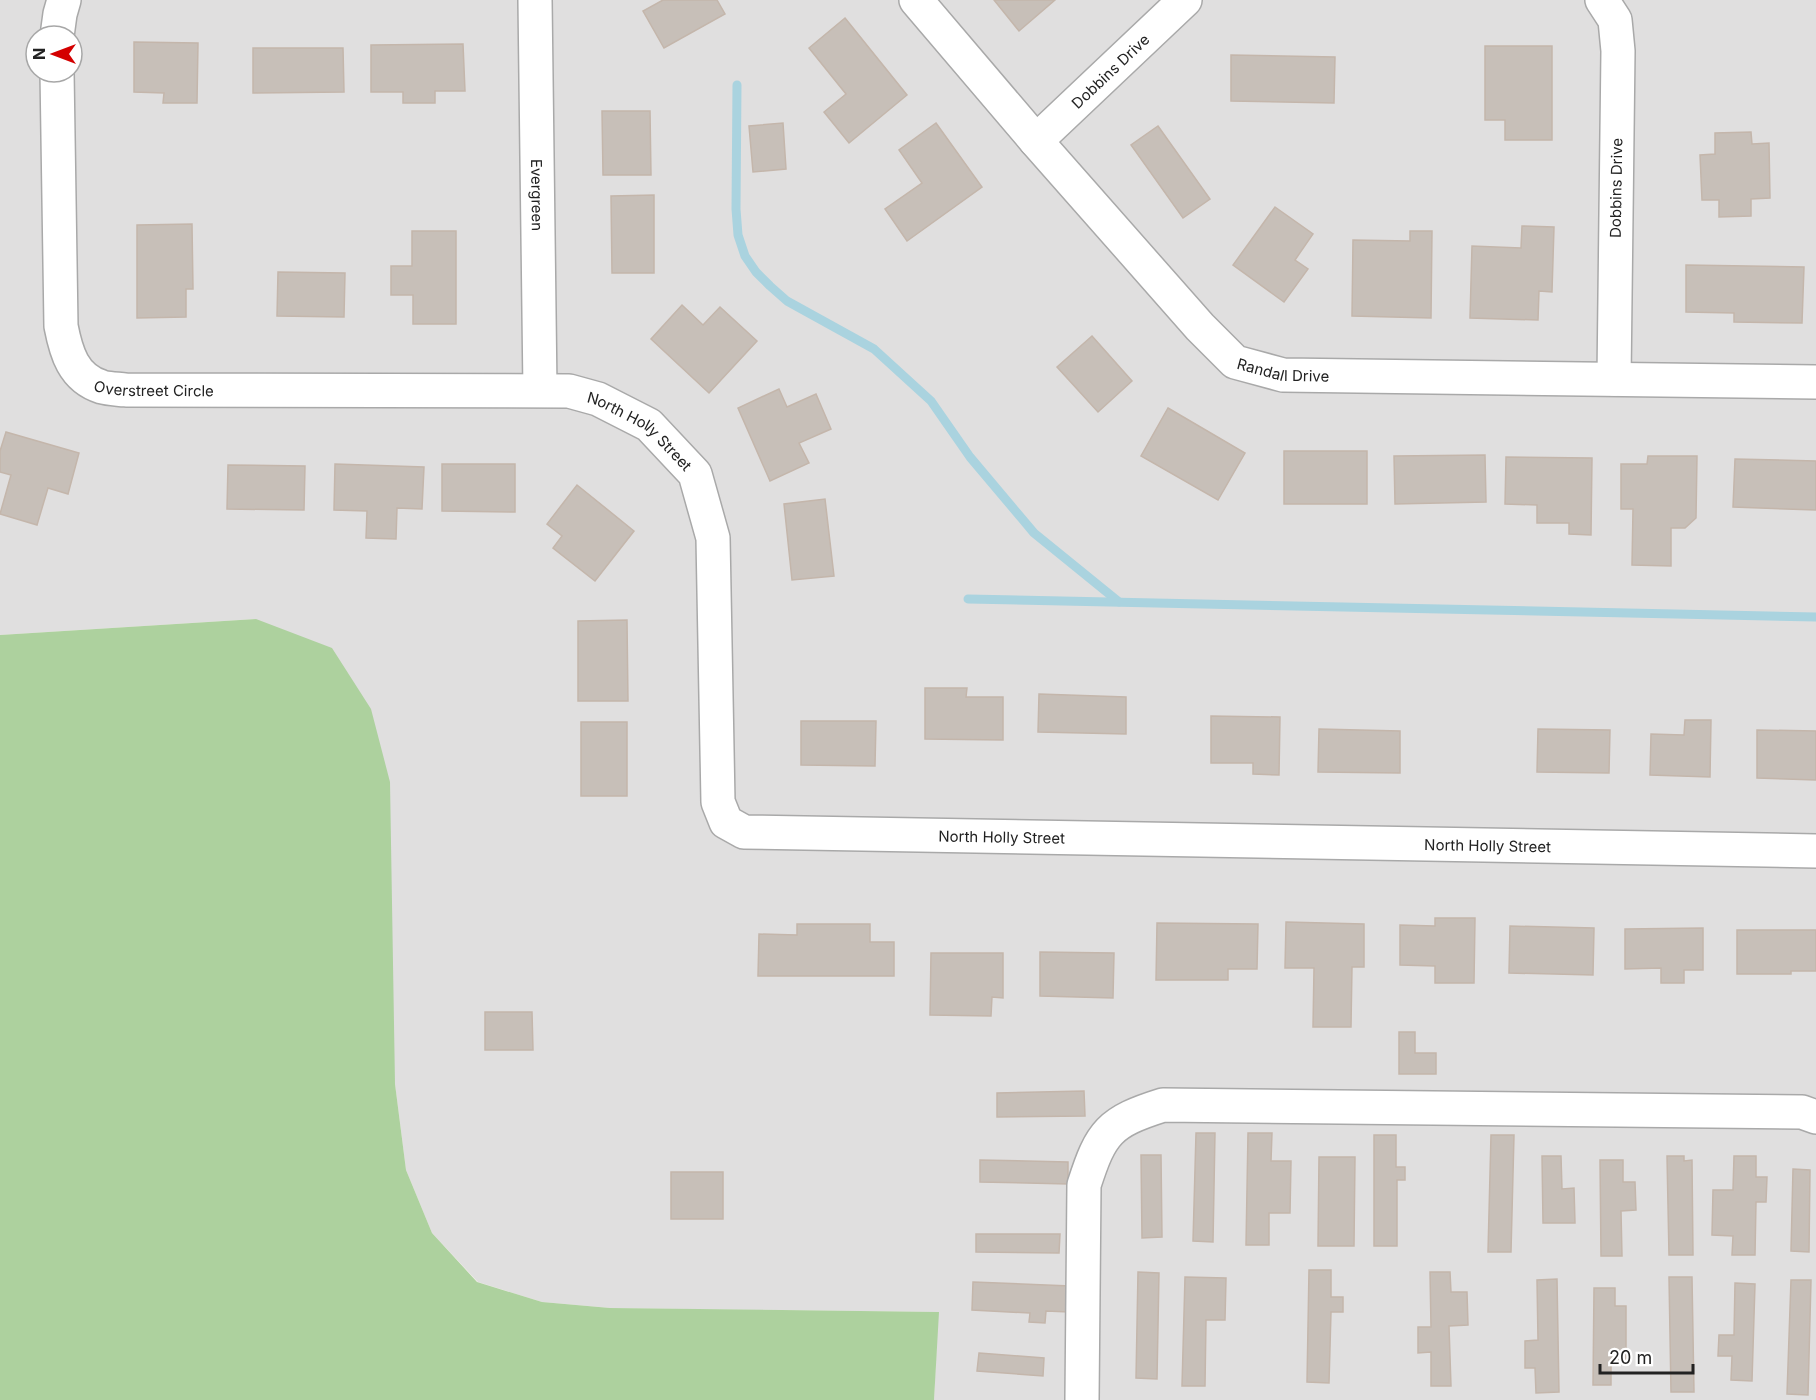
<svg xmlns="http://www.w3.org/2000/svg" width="1816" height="1400" viewBox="0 0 1816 1400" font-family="Inter,sans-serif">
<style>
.residential{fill:#e0dfdf;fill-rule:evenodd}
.forest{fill:#add19e}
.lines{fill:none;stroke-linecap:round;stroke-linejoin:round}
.stream{stroke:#aad3df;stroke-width:9}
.building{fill:#c7bfb8;stroke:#c4b6ab;stroke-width:1.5}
.minor-casing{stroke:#a9a9a9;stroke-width:36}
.minor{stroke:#fff;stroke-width:33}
.labels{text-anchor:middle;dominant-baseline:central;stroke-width:4.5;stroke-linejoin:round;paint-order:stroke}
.street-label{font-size:15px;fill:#222;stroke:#fff}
</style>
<rect width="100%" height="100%" fill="#f2efe9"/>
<path class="residential" d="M0,0H1816V1400H934L938,1312L610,1308L542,1302L478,1282L432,1233L406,1170L395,1084L256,619L0,635ZM36,36H72V72H36Z"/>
<path class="forest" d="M256,619L332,648L371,709L390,782L395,1084L406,1170L432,1233L477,1282L542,1302L610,1308L939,1312L934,1400H0V635Z"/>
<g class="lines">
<g class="stream">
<path d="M737,85L736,209L738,235L745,256L756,272L770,286L787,301L874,349L931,401L970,457L1034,533L1119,602"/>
<path d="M968,599L1816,617"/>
</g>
</g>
<g class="building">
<path d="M663,0H717L725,14L664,48L643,11Z"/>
<path d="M994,0H1055L1019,31Z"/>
<path d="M845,18L907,95L849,143L824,112L846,94L809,48Z"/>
<path d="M134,42L198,43L197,103H163L164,93L134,92Z"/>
<path d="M463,44L465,91H435V103H403V92H371V45Z"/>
<path d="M1485,46H1552V140H1505V120H1485Z"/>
<path d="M253,48H343L344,92L253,93Z"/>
<path d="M1231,55L1335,57L1334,103L1231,101Z"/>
<path d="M602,111H650L651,175H603Z"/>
<path d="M783,123L786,169L753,172L749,126Z"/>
<path d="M936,123L982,187L907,241L885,209L922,183L899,150Z"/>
<path d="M1158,126L1210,199L1183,218L1131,145Z"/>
<path d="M1751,132L1752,144L1769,143L1770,198L1751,199V216L1719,217V200H1702L1700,155L1715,154V133Z"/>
<path d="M654,195V273H612L611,196Z"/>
<path d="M1275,207L1313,234L1295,260L1308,269L1284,302L1233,265Z"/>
<path d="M192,224L193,289H186V317L137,318V225Z"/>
<path d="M1522,226L1554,227L1552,292L1539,291L1538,320L1470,318L1472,246L1521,248Z"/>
<path d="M412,231H456V324H413V295H391V266H412Z"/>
<path d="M1410,231H1432L1431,318L1352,316L1353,240L1410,241Z"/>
<path d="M1686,265L1804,267L1802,323L1734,322V313L1686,312Z"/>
<path d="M278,272L345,273L344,317L277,316Z"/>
<path d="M682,305L703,325L720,307L757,341L709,393L651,339Z"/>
<path d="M1092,336L1132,381L1098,412L1057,367Z"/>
<path d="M779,389L787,407L816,394L831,429L799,443L809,463L770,481L738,408Z"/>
<path d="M1168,408L1245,453L1218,500L1141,456Z"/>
<path d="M6,432L79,453L68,494L48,488L37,525L0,514L11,475L0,472V451Z"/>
<rect x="1284" y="451" width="83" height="53"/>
<path d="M1485,455L1486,502L1395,504L1394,456Z"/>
<path d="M1648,456H1697L1696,518L1685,528H1671V566L1632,565L1633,509H1621V464H1647Z"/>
<path d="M1506,457L1592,458L1591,535L1569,534V523H1537V505L1505,504Z"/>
<path d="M1735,459L1816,461V510L1733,507Z"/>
<path d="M335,464L424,467L422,509L397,508L396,539L366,538L367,511L334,510Z"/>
<path d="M442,464H515V512L442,511Z"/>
<path d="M228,465L305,466L304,510L227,509Z"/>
<path d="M577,485L634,531L595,581L553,548L562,536L547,524Z"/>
<path d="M825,499L834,576L792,580L784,504Z"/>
<path d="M627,620L628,701H578V621Z"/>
<path d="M925,688H967L966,697H1003V740L925,739Z"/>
<path d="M1039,694L1126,697V734L1038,732Z"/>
<path d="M1211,716L1280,717L1279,775L1253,774V763H1211Z"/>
<path d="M1685,720H1711L1710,777L1650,775L1651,734L1684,735Z"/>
<path d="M801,721H876L875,766L801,765Z"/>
<rect x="581" y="722" width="46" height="74"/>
<path d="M1319,729L1400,731V773L1318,772Z"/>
<path d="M1538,729L1610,730L1609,773L1537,772Z"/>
<path d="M1757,730L1816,731V780L1757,778Z"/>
<path d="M1435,918H1475L1474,983H1435V966L1400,965V925L1435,926Z"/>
<path d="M1286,922L1364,924V967H1352L1351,1027H1313L1314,968H1285Z"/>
<path d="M1157,923L1258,924L1257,969H1228V980H1156Z"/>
<path d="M797,924H870V942H894V976H758L759,934L797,935Z"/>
<path d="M1510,926L1594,928L1593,975L1509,973Z"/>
<path d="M1703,928V970H1684V983H1661V968L1625,969V929Z"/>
<path d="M1737,930H1816V971H1791V974H1737Z"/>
<path d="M1040,952L1114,953L1113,998L1040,996Z"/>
<path d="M931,953H1003V998L992,997L991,1016L930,1015Z"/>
<path d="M485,1012H532L533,1050H485Z"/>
<path d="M1399,1032H1415V1053H1436V1074H1399Z"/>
<path d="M1084,1091L1085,1116L997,1117V1093Z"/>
<path d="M1196,1133H1215L1213,1242L1193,1241Z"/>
<path d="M1248,1133H1272L1271,1161H1291L1290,1213H1269V1245H1246Z"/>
<path d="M1374,1135H1396V1167H1405V1180H1397V1246H1374Z"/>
<path d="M1491,1135H1514L1511,1252H1488Z"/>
<path d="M1141,1155H1161L1162,1237L1142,1238Z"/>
<path d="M1542,1156H1561L1562,1189L1574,1188L1575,1223H1543Z"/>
<path d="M1667,1156H1684V1161L1692,1160L1693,1255H1669Z"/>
<path d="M1734,1156H1756V1177H1767L1766,1202H1756L1755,1255H1732L1733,1236L1712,1235L1713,1190H1733Z"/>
<path d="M1319,1157H1355L1354,1246H1318Z"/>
<path d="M980,1160L1068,1162V1184L980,1182Z"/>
<path d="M1600,1160H1623V1182H1635L1636,1210L1621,1211L1622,1256H1601Z"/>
<path d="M1793,1169L1810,1170L1809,1252L1791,1251Z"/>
<rect x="671" y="1172" width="52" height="47"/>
<path d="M976,1234H1060L1059,1253L976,1252Z"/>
<path d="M1309,1270H1331V1297H1343V1312H1331L1329,1383L1307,1382Z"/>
<path d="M1138,1272L1159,1273L1157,1379L1136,1378Z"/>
<path d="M1430,1272H1450L1451,1292H1467L1468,1325L1449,1326L1451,1386H1431V1352L1418,1353V1327H1431Z"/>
<path d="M1185,1277L1226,1278L1225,1320H1206L1205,1386H1182Z"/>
<path d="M1669,1277H1692L1694,1392H1671Z"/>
<path d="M1557,1279L1559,1392L1536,1393L1535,1368H1525V1341L1538,1340L1537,1280Z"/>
<path d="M1791,1280H1811L1808,1395L1787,1394Z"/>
<path d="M973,1282L1070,1286L1069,1312L1046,1311L1045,1323L1029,1322L1030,1313L972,1310Z"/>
<path d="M1735,1283L1755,1284L1752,1381L1731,1380L1732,1356H1718L1719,1335H1734Z"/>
<path d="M1594,1288H1615V1306H1626V1361H1611V1385H1593Z"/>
<path d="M979,1353L1044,1358L1043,1376L977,1371Z"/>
</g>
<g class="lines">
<g class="minor-casing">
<g id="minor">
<path id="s1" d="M535,0L540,390"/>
<path id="s2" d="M916,0L1036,141L1200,327L1235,362L1283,375L1816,382"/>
<path d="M1602,0L1615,20L1618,51L1614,379"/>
<path d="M57,36L60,14L64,0"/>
<path id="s3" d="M57,72L61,326C66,352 73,378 102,387C109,389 118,389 126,390L569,391L598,399L649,425L695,474L713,538L718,802L726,822L744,832L1816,851"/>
<path id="s4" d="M1036,141L1185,0"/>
<path d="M1082,1400L1084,1185C1101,1132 1109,1122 1163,1105L1802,1112L1816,1117"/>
</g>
</g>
<use href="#minor" class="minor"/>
</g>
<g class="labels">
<g class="street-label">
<text stroke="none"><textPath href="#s4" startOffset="102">Dobbins Drive</textPath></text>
<text transform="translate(1616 188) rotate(-89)">Dobbins Drive</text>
<text stroke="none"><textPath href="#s1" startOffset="195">Evergreen</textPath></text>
<text stroke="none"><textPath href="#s2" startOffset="532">Randall Drive</textPath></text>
<text stroke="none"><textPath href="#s3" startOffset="384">Overstreet Circle</textPath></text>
<text stroke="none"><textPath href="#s3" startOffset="882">North Holly Street</textPath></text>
<text stroke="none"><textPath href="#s3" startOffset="1584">North Holly Street</textPath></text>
<text stroke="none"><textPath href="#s3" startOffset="2070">North Holly Street</textPath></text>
</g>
</g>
<g transform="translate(54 54) rotate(270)"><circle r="28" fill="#ffffff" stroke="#a7a7a7" stroke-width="1.5"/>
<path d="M0-4.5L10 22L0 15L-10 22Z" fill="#d40000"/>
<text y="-9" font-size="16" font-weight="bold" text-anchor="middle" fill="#222222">N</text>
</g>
<path d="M1600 1364v9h93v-9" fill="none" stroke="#222222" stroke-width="3"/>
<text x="1609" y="1364" font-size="18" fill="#222222" stroke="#ffffff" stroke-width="4.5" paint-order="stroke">20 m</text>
</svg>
